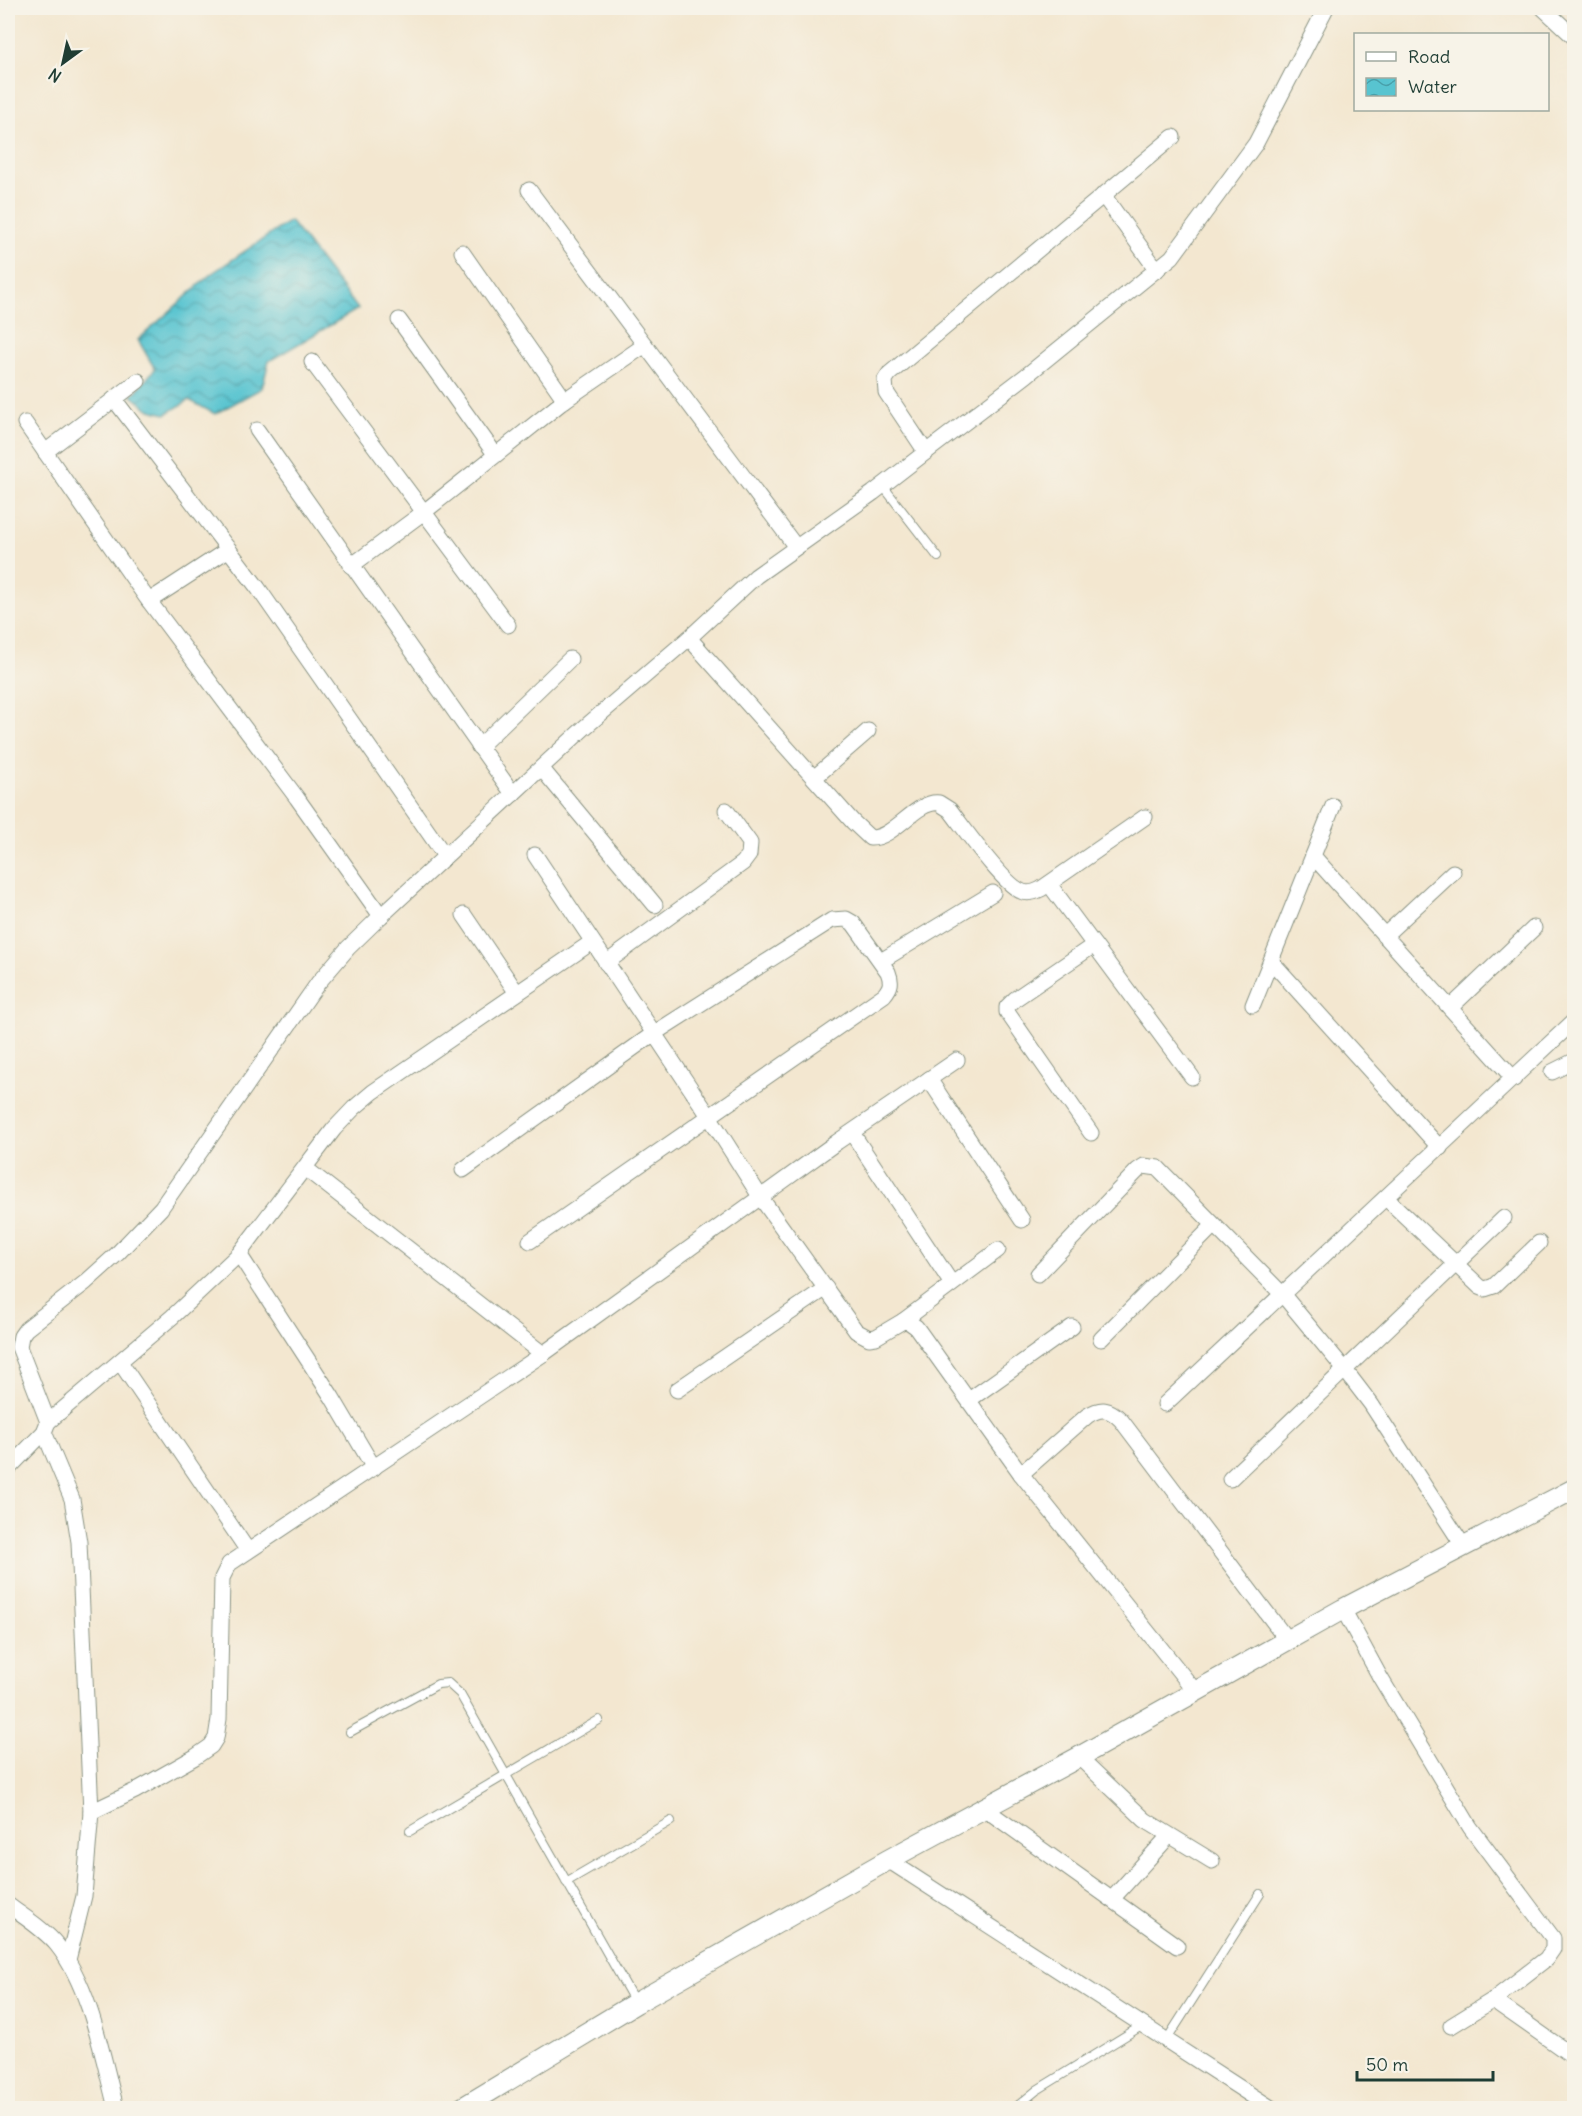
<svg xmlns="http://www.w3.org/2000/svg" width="1582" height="2116" viewBox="0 0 1582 2116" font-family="Delius,sans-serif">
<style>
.water{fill:url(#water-waves);stroke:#3c8082;stroke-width:1.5}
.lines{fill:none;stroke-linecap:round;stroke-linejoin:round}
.service-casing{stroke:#899282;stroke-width:10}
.minor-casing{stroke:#899282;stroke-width:17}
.tertiary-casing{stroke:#899282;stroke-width:22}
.service{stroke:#fff;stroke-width:8}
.minor{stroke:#fff;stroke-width:15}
.tertiary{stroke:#fff;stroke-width:20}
</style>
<defs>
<pattern id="water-waves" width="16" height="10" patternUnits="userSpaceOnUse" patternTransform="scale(1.5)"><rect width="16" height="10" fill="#58c4d0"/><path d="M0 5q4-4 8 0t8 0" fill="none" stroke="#48a0aa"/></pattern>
</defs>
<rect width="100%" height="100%" fill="#f7f3e8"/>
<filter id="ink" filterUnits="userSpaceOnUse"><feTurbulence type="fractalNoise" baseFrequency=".0167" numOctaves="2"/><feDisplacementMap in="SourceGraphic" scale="12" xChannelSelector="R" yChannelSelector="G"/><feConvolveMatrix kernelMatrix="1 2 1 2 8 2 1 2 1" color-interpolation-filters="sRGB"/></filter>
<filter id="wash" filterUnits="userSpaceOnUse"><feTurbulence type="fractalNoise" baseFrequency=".008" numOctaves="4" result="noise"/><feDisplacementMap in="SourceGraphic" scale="24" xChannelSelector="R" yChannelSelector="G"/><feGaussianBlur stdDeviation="1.35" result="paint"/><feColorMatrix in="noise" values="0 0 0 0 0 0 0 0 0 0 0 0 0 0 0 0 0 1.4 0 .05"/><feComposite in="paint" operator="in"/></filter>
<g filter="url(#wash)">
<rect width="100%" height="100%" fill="#f3e7d0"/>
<path class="water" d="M290,221L358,309L269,361L262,388L215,414L189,400L166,414L150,410L132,396L155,369L138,340L211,274Z"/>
</g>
<g filter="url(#ink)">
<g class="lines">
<g class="service-casing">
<g id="service">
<path d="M883,486L938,557"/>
<path d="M350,1732L438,1684L448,1683L460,1694L635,2002"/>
<path d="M410,1831L599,1720"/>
<path d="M566,1882L671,1821"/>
<path d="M1166,2041L1260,1894"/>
<path d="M1015,2108L1037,2090L1143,2025"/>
</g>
</g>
<g class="minor-casing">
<g id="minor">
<path d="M1543,8L1574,37"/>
<path d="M529,190L796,547"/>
<path d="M1103,195L1157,270"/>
<path d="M399,320L495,454"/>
<path d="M312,362L508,625"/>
<path d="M114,399L258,588L445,856"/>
<path d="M565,400L645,345"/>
<path d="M25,423L146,597L297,798L381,916"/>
<path d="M257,430L513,794"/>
<path d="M45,452L138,381"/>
<path d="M926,452L886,392L885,380L889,374L1173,137"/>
<path d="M351,566L424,512L565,400L462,252"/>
<path d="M149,601L229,549"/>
<path d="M689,638L853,822L870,838C894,839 916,800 939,803L950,810C964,828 1004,886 1023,892C1029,894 1035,892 1041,889L1145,817"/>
<path d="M479,747L570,659"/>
<path d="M542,769L655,905"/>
<path d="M814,778L868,731"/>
<path d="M535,855L709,1116L761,1198L856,1331L869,1338L876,1337L903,1321L909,1322L916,1327L1021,1474L1195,1691"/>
<path d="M1313,856L1514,1079"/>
<path d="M1049,884L1192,1077"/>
<path d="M464,915L517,993"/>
<path d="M1384,936L1453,872"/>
<path d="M881,961L993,893"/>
<path d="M1271,961L1440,1148"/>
<path d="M606,963L743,863L749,855L750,843L726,810"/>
<path d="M1253,1005L1333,806"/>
<path d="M1450,1008L1534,928"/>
<path d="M1552,1072L1574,1061"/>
<path d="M929,1079L1022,1220"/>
<path d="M852,1133L952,1284"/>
<path d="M1091,1133L1007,1012V1007L1015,999L1094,945"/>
<path d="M305,1168L543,1354"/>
<path d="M463,1170L653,1034L832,920L846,919L853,923L888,972C892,982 891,987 884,995L530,1241"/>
<path d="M1386,1198L1480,1287L1485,1289L1494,1286L1539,1243"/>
<path d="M239,1254L332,1397L374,1468"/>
<path d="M1038,1274L1138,1170L1144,1166L1158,1168L1283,1295L1345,1370L1371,1404L1464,1547"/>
<path d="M903,1321L998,1250"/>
<path d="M1101,1339L1213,1226"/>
<path d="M120,1362L248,1551"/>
<path d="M677,1390L826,1288"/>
<path d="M969,1400L1072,1327"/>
<path d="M1165,1404L1574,1021"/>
<path d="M48,1422L172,1317L239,1254L334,1129L354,1108L373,1092L592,942"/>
<path d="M44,1432L72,1499L79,1542L91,1812L84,1896L68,1960"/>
<path d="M8,1469L44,1432L48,1422L19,1347L21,1336L26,1329L86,1282L117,1254L161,1208L318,983L348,948L381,916L584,728L689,638L756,576L873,493L926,452L1027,375L1172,257L1256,143L1326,8"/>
<path d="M1021,1474L1087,1416C1101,1407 1109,1408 1121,1420L1288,1641"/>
<path d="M1230,1479L1504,1218"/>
<path d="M1343,1609L1380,1677L1470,1827L1553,1938V1949L1546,1959L1493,2000L1451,2026"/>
<path d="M1079,1757L1145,1820L1212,1861"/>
<path d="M985,1809L1177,1946"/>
<path d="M91,1812L135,1791L195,1757L211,1746L216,1738L219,1719L222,1578L229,1564L543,1354L837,1142L957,1060"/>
<path d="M888,1860L1271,2108"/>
<path d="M1112,1899L1169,1836"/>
<path d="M8,1905C24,1917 44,1929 57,1945C90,1986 103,2058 116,2108"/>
<path d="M1493,2000L1574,2057"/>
</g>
</g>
<g class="tertiary-casing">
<path id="tertiary" d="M462,2108L636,2003L888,1860L1079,1757L1343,1609L1574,1489"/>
</g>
<use href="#service" class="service"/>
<use href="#minor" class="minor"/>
<use href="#tertiary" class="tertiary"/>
</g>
</g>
<rect width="1582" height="2116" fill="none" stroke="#f7f3e8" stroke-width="30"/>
<rect x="1354" y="33" width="195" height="78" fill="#f7f3e8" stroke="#a1aaa0" stroke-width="1.5"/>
<rect x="1366" y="52" width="30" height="9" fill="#ffffff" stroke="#a1aaa0" stroke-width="1.5"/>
<text x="1408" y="63" font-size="18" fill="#1f3d34">Road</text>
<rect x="1366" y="78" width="30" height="18" fill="url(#water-waves)" stroke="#a1aaa0" stroke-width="1.5"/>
<text x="1408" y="93" font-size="18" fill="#1f3d34">Water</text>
<g transform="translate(63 63) rotate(213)" stroke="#f7f3e8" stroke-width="4.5" paint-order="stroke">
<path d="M0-4.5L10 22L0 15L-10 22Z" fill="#1f3d34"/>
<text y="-9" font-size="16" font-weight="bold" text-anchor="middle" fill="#1f3d34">N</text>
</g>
<path d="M1357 2071v9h136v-9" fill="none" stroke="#1f3d34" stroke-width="3"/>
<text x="1366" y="2071" font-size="18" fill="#1f3d34" stroke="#f7f3e8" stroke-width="4.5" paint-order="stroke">50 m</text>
</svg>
